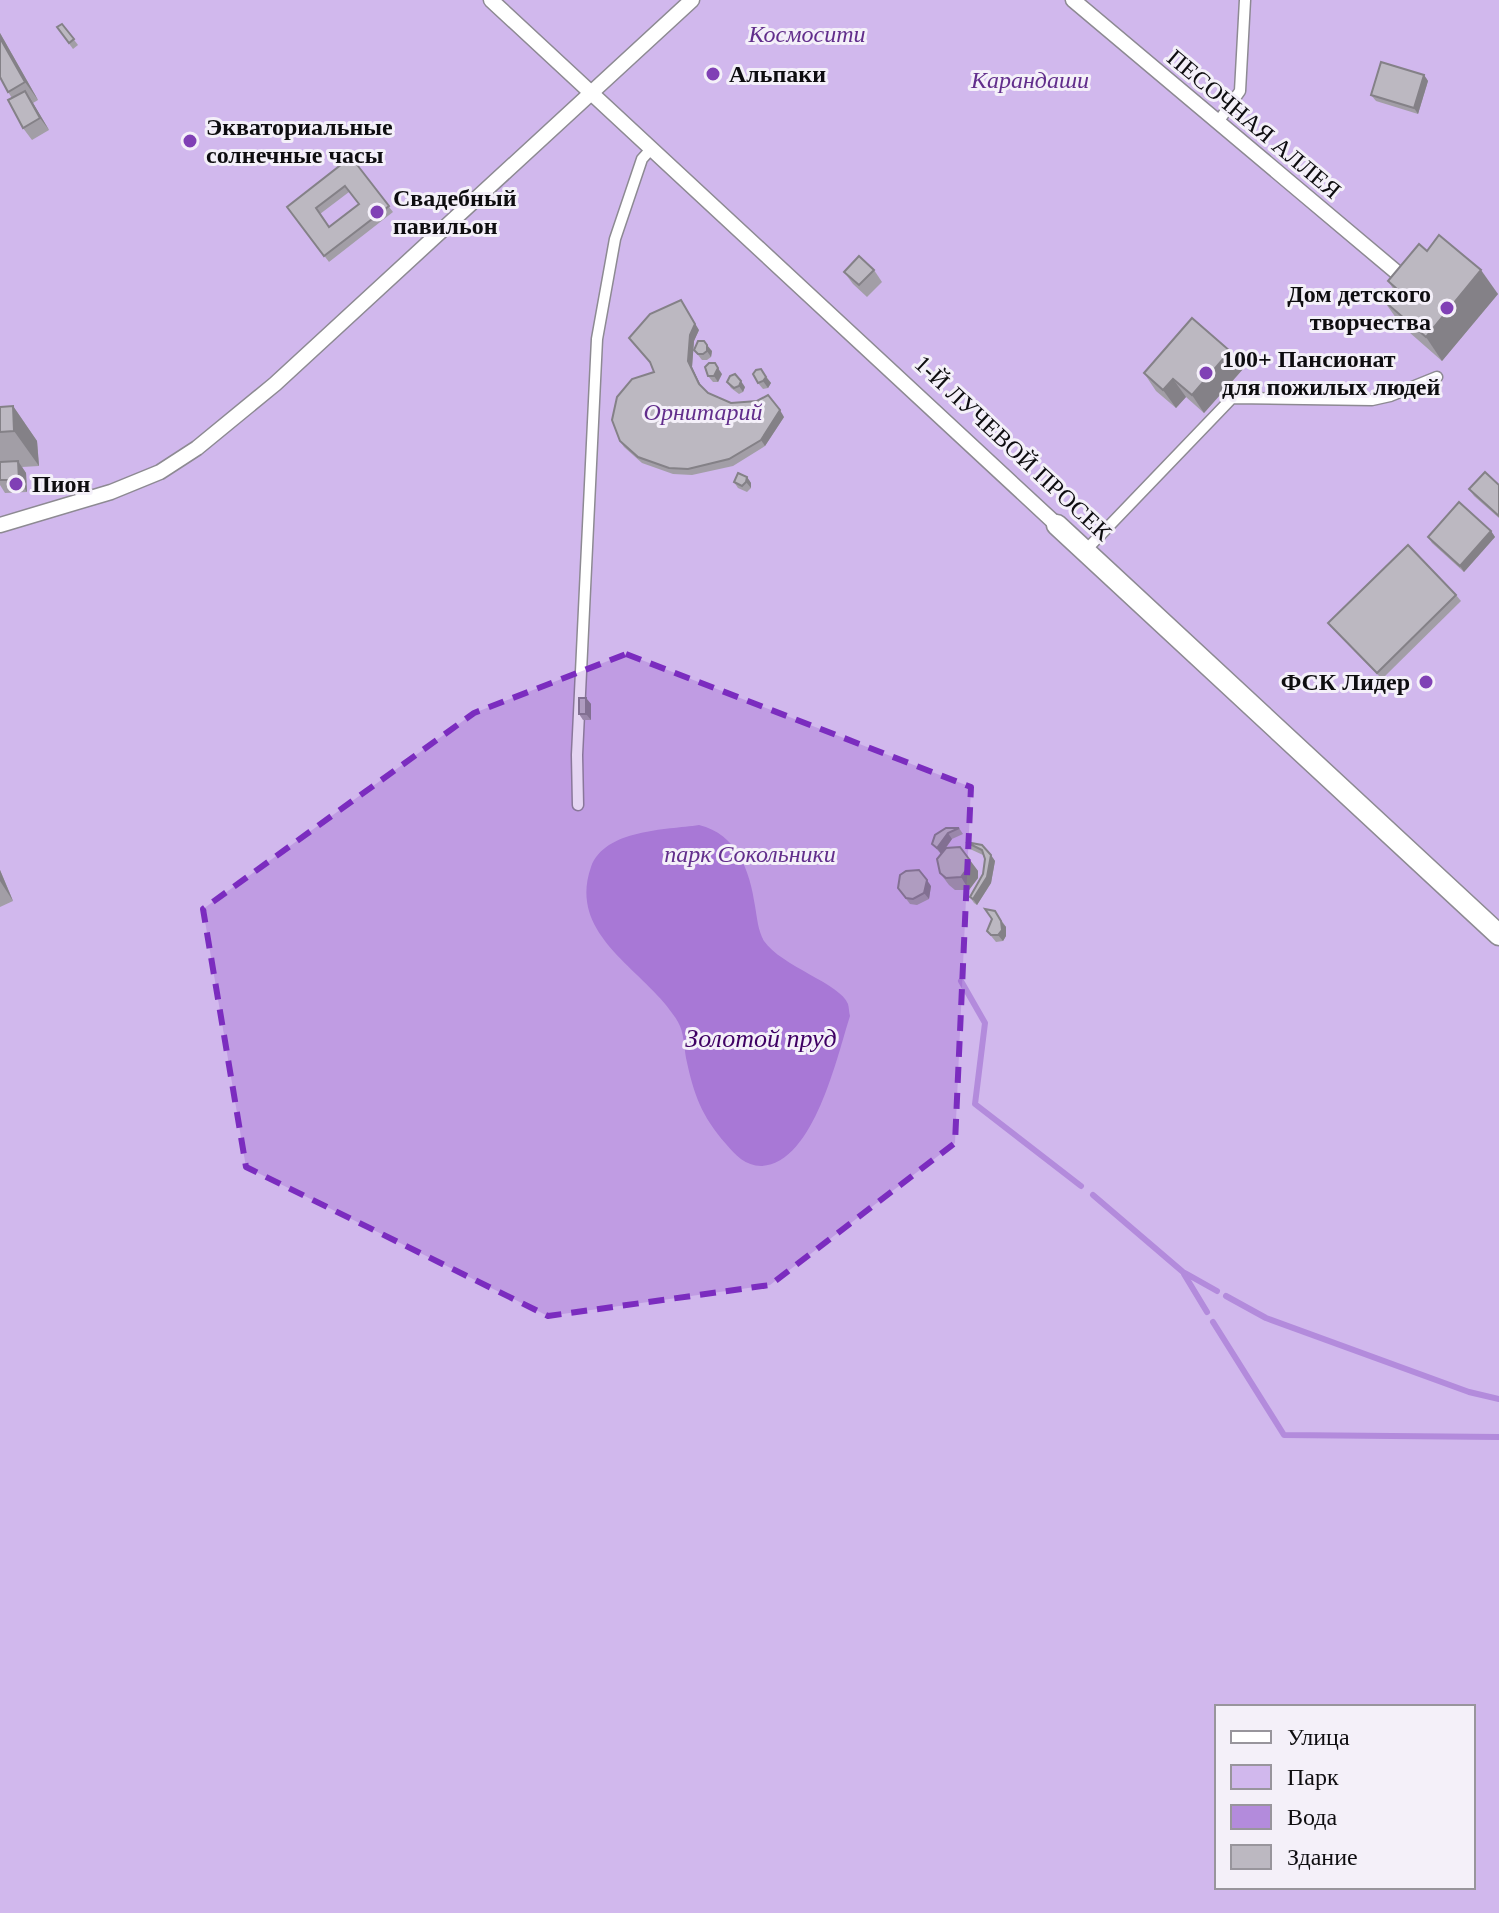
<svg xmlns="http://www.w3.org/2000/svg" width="1499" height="1913" viewBox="0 0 1499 1913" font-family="'Times New Roman',serif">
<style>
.green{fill:#d1b8ed;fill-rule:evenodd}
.water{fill:#b38bdc}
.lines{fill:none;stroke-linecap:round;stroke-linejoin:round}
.stream{stroke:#b38bdc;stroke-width:6}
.service-casing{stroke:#8d8a92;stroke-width:13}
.pedestrian-casing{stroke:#8d8a92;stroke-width:17}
.minor-casing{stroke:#8d8a92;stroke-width:23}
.service{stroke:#fff;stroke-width:10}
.pedestrian{stroke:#fff;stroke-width:14}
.minor{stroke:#fff;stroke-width:20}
.wall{fill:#a29ea6;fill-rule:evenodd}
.shaded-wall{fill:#848187}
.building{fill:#bcb8c1;stroke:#848187;stroke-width:2;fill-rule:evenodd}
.marked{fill:#7b2cbf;fill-opacity:0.2;stroke:#7b2cbf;stroke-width:6;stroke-dasharray:16 10;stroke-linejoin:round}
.poi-dot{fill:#8040b5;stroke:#f4f0f9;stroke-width:3}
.labels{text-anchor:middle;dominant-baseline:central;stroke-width:6;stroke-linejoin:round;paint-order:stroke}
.park-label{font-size:24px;font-style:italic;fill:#622e8c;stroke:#f4f0f9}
.poi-label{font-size:24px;font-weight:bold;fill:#0e0d10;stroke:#f4f0f9;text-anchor:start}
.street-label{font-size:24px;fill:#0e0d10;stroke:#f4f0f9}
.water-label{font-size:26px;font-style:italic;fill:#3f0064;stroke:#f4f0f9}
</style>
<rect width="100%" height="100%" fill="#e7e3ec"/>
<path class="green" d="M0,0H1499V1913H0ZM1217,1707H1473V1887H1217Z"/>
<path class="water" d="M699,825C737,834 750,871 755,906C757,917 758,931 764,941C781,966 841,984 848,1004C849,1007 849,1013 850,1016C837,1056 814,1164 761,1166C746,1166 735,1155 726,1144C701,1115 694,1095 686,1058C684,1047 684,1032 678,1022C649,971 566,938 591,867C605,829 666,830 699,825Z"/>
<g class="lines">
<g class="stream">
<path d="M961,981L985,1023L975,1104L1081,1186"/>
<path d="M1093,1195L1183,1272L1217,1291"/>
<path d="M1184,1274L1207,1312"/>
<path d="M1226,1296L1266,1318L1469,1392L1499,1399"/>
<path d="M1213,1322L1284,1435L1499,1437"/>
</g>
<g class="service-casing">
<g id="service">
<path d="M1218,122L1240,91L1245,0"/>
<path d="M1085,551L1232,398L1372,400L1390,396L1437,377"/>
<path d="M578,805L577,755L597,339L615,239L642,159L651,149"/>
</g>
</g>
<g class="pedestrian-casing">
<g id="pedestrian">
<path d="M491,0L1057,525"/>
<path d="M1073,0L1407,281"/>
<path d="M0,525L111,492L160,472L197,448L275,384L692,0"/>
</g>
</g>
<g class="minor-casing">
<path id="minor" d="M1057,525L1499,935"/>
</g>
<use href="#service" class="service"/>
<use href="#pedestrian" class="pedestrian"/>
<use href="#minor" class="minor"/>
</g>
<g class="wall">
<path d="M62,24L78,45L73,49L57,27Z"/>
<path d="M0,33L38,100L33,103L49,130L32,140L23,128L12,98L8,92Z"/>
<path d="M1424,75L1428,81L1418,114L1376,101L1371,95Z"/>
<path d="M351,157L393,212L329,262L287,207ZM349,192L359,204L329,227L320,214Z"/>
<path d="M1427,251L1498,294L1442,361L1401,325L1384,301L1394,290L1388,281Z"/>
<path d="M874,270L882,282L867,297L853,284L844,272Z"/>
<path d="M699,330L694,341L692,367L701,387L708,393L731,403L784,417L765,446L733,466L692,475L673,474L642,463L624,447L620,441L654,372L651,364L629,338Z"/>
<path d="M694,350L712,351L711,357L707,360H702Z"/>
<path d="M1243,369L1204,413L1186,397L1176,408L1156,391L1144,373Z"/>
<path d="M722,374L718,382H713L708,376Z"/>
<path d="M765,375L771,383L768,388L763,389L758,383Z"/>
<path d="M727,382L745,387L743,392L739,394L731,388Z"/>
<path d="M13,406L37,441L39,466L22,467L26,473L27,492L5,493L0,485V407Z"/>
<path d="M747,477L751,483V488L747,492L738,488L734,482Z"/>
<path d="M1499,485V518L1474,496L1469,489Z"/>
<path d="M1491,531L1495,537L1464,572L1432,543L1428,537Z"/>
<path d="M1456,595L1461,601L1382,679L1333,629L1328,623Z"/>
<path d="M586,698L591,704V720H583L579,714Z"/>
<path d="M959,828L963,834L952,839L946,848L969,859L978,871V878L969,890H955L949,885L940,873L941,854L932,844L935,835Z"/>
<path d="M966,842L982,845L995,861L991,883L977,905L974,903L970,897L983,874L985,859L983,855L970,849Z"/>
<path d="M0,870L13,901L0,907Z"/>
<path d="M931,886L929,899L917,905L910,904L898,888Z"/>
<path d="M995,911L1006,927V936L1003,941L996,942L987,931Z"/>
</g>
<g class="shaded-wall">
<path d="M0,33L38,100L25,82L0,38Z"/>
<path d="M1424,75L1428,81L1418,114L1414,108Z"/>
<path d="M25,91L33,103L49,130L40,118Z"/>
<path d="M1481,270L1498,294L1442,361L1426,337Z"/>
<path d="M681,300L699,330L694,341L692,367L703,390L699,384L688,361L690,335Z"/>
<path d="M707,345L712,351L711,357L707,351Z"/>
<path d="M1230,351L1243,369L1204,413L1192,395Z"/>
<path d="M718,368L722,374L718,382L714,376Z"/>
<path d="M766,377L771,383L768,388L763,381Z"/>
<path d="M1173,379L1186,397L1176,408L1163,390Z"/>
<path d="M741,381L745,387L743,392L739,386Z"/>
<path d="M13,406L37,441L39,466L14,431Z"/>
<path d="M780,410L784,417L765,446L761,440Z"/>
<path d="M18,461L26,473L27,492L19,480Z"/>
<path d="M747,477L751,483V488L746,482Z"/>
<path d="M1491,531L1495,537L1464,572L1460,566Z"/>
<path d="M586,698L591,704V720L586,714Z"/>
<path d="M948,833L952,839L941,854L937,848Z"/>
<path d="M991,855L995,861L991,883L977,905L973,899Z"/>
<path d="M969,859L978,871V878L969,890L961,877Z"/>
<path d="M0,870L13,901L0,881Z"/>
<path d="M927,880L931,886L929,899L924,893Z"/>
<path d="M1001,921L1006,927V936L1003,941L998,935Z"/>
</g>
<g class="building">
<path d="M62,24L74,39L69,43L57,27Z"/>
<path d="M0,38L25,82L8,92L0,77Z"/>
<path d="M1381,62L1424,75L1414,108L1371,95Z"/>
<path d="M25,91L40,118L23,128L8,100Z"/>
<path d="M351,157L389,206L324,256L287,207ZM345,186L359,204L329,227L316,208Z"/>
<path d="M1439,235L1481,270L1426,337L1384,301L1396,288L1388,281L1419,244L1427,251Z"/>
<path d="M859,256L874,270L859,285L844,272Z"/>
<path d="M681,300L695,324L690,335L688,361L699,384L708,393L731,403L757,401L768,395L780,410L761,440L729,459L688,469L669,468L638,457L620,441L612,420L617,397L632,379L654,372L650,362L629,338L650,314Z"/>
<path d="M1192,318L1230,351L1192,395L1173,379L1163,390L1144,373Z"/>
<path d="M698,341H704L707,345V351L703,354H698L694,350Z"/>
<path d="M709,363H715L718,368L714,376H708L705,367Z"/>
<path d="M761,369L766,377L763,381L758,383L753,374L756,370Z"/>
<path d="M735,374L741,381L739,386L734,388L727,382L730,376Z"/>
<path d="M13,406L14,431L0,432V407Z"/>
<path d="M18,461L19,480H0V462Z"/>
<path d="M1485,472L1499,485V516L1469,489Z"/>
<path d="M738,473L747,477L746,482L742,486L734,482Z"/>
<path d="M1459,502L1491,531L1460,566L1428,537Z"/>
<path d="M1408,545L1456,595L1377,673L1328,623Z"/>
<rect x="579" y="698" width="7" height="16"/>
<path d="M946,828H959L948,833L937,848L932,844L935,835Z"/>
<path d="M966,842L982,845L991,855L987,877L973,899L970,897L983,874L985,859L982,850Z"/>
<path d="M960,847L969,859V866L961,877L946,878L940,873L937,859L946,848Z"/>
<path d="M919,870L927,880L924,893L913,899L906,898L898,888L900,875L906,871Z"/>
<path d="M985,909L995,911L1001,921L1002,930L998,935H991L987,931L992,919Z"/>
</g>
<path class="marked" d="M626,654L971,787L955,1143L770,1285L548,1316L246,1167L203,909L474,713Z"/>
<g class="poi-dot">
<circle cx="713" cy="74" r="8"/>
<circle cx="190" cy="141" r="8"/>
<circle cx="377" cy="212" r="8"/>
<circle cx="1447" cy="308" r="8"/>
<circle cx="1206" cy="373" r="8"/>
<circle cx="16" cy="484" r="8"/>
<circle cx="1426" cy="682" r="8"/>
</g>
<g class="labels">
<g class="park-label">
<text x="807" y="34">Космосити</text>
<text x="1030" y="80">Карандаши</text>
<text x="703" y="412">Орнитарий</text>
<text x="750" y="854">парк Сокольники</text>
</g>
<g class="poi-label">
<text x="729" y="74">Альпаки</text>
<text x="206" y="127">Экваториальные<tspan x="206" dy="28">солнечные часы</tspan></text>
<text x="393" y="198">Свадебный<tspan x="393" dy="28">павильон</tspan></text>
<text x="1431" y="294" text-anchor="end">Дом детского<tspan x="1431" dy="28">творчества</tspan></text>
<text x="1222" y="359">100+ Пансионат<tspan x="1222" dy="28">для пожилых людей</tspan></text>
<text x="32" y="484">Пион</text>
<text x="1410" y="682" text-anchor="end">ФСК Лидер</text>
</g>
<g class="street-label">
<text transform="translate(1254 124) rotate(40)">ПЕСОЧНАЯ АЛЛЕЯ</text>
<text transform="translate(1013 448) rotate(43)">1-Й ЛУЧЕВОЙ ПРОСЕК</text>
</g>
<g class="water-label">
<text x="761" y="1038">Золотой пруд</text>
</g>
</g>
<rect x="1215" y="1705" width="260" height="184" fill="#f4f0f9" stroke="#98959c" stroke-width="2"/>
<rect x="1231" y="1731" width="40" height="12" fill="#ffffff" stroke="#98959c" stroke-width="2"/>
<text x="1287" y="1745" font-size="24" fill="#0e0d10">Улица</text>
<rect x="1231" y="1765" width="40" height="24" fill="#d1b8ed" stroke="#98959c" stroke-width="2"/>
<text x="1287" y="1785" font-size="24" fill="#0e0d10">Парк</text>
<rect x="1231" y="1805" width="40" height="24" fill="#b38bdc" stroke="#98959c" stroke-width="2"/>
<text x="1287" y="1825" font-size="24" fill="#0e0d10">Вода</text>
<rect x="1231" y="1845" width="40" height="24" fill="#bcb8c1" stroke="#98959c" stroke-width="2"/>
<text x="1287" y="1865" font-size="24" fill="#0e0d10">Здание</text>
</svg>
